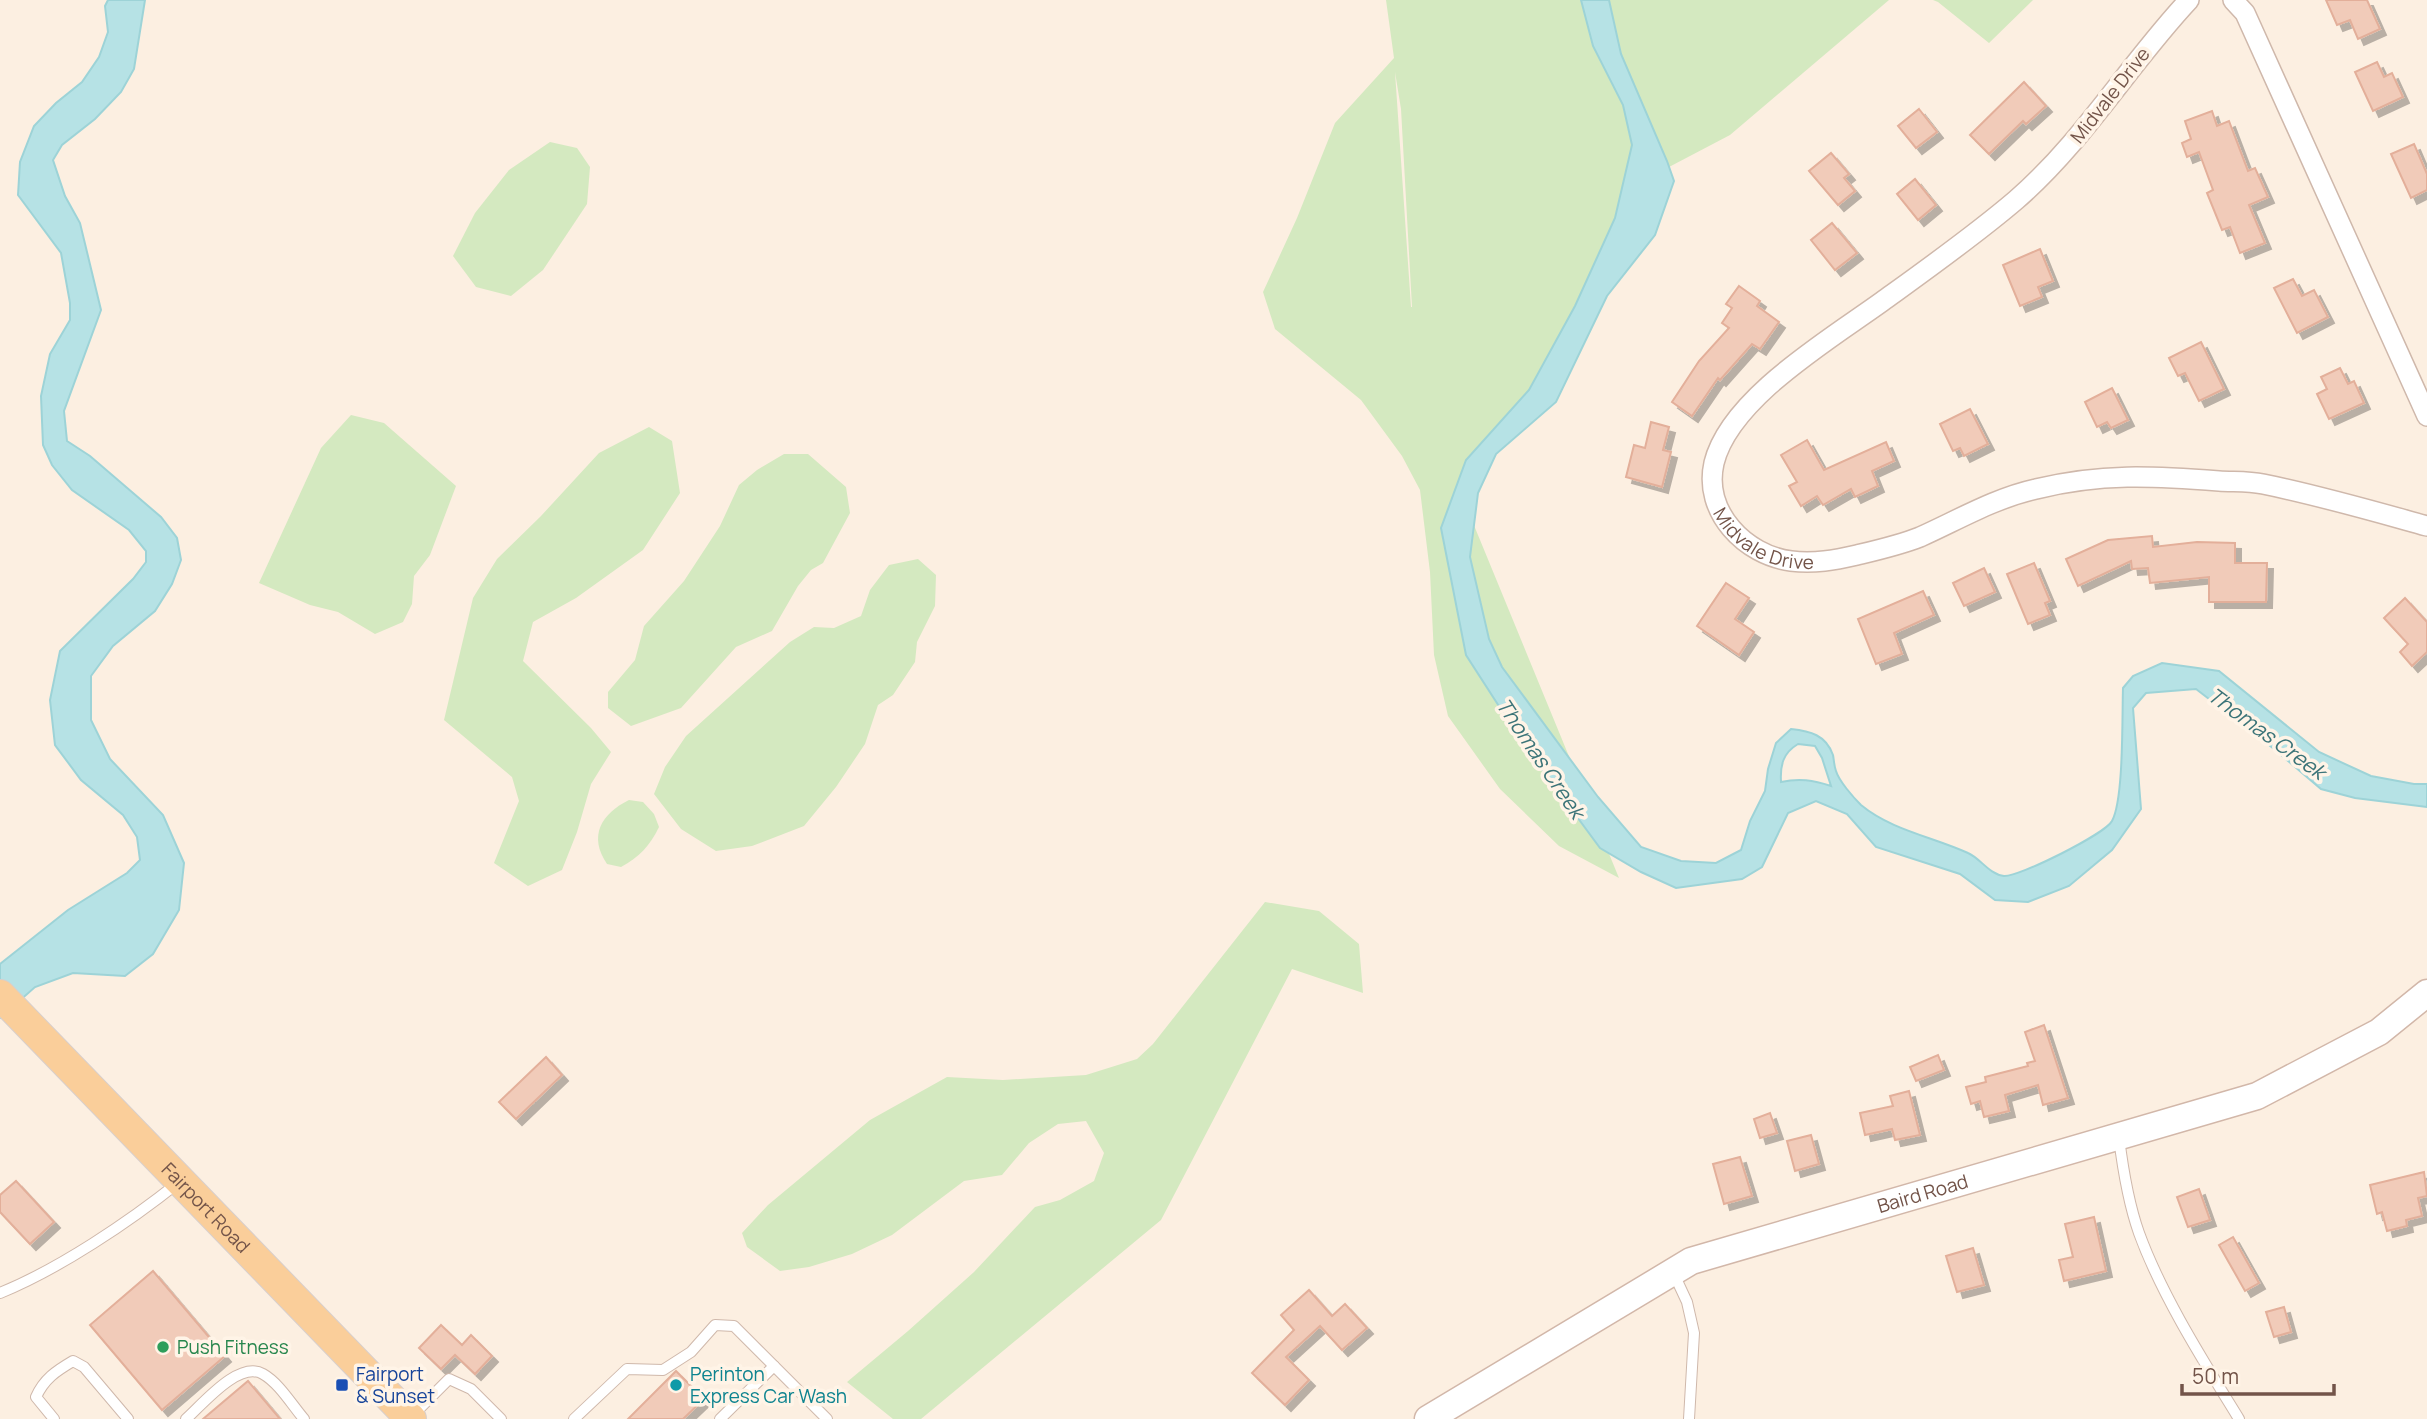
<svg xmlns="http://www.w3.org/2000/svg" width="2427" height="1419" viewBox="0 0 2427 1419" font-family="Manrope,sans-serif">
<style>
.green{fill:#d4e9c0;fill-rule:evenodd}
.water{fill:#b6e2e5;stroke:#9dd3d7;stroke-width:2;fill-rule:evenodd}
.building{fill:#f1cbb9;stroke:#e3af9a;stroke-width:2;filter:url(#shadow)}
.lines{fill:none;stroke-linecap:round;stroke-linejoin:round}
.lane-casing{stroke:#cfb8ab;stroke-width:12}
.street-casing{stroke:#cfb8ab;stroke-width:22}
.secondary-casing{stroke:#d2b7a9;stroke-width:29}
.primary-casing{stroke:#d8cfcc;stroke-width:32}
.lane{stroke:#fff;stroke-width:10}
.street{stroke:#fff;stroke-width:19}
.secondary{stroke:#fff;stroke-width:26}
.primary{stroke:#face9a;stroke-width:30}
.leisure-dot{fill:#2e9e5b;stroke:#fff4e7;stroke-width:2.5}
.transit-dot{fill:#1a4fb4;stroke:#fff4e7;stroke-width:2.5}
.culture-dot{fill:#0f9aa8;stroke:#fff4e7;stroke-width:2.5}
.labels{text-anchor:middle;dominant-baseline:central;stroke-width:7;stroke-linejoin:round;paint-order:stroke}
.street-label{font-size:19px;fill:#735449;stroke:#fff4e7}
.leisure-label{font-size:19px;fill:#27864d;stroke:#fff4e7;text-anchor:start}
.transit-label{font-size:19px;fill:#164399;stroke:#fff4e7;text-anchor:start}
.culture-label{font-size:19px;fill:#0d838f;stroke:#fff4e7;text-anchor:start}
.water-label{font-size:21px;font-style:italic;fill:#3c7478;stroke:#fff4e7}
</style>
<defs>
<filter id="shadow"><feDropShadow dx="6" dy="6" stdDeviation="0" flood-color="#0004"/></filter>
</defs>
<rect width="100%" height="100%" fill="#fcefe1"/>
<g class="green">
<path d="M1386,0H1581L1593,46L1623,105L1632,145L1615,218L1575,306L1529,390L1466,460L1457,484L1619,878L1559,846L1500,789L1448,716L1434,655L1430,572L1420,490L1402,456L1361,400L1275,329L1263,292L1297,218L1335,123L1394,58ZM1395,72L1401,109L1412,307H1411Z"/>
<path d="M1609,0H1889L1730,135L1669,167L1621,54Z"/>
<path d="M1933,0H2033L1989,43L1938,2Z"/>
<path d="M550,142L577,148L590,167L587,204L543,270L511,296L476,287L453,256L475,213L509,170Z"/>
<path d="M351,415L384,423L456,486L430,555L414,576L412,604L403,622L375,634L338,612L310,605L259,583L321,448Z"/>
<path d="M649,427L672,441L680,493L643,550L576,598L533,622L523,661L591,728L611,752L591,784L577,832L562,870L528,886L494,863L519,801L512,777L444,720L473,598L497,559L541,516L599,453Z"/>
<path d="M784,454H808L846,487L850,513L823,563L811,570L798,586L772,631L736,647L681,708L631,726L608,708V692L635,660L644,626L684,581L720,526L739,485L757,470Z"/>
<path d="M918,559L936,575L935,606L917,642L915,662L893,695L878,705L865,744L836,787L804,826L752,846L716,851L681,829L654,794L665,767L686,736L790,642L814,627L834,628L861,616L870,590L889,565Z"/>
<path d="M629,800L643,802L654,814L659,827C650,846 639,857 621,867L607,864C588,836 601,814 629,800Z"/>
<path d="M1265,902L1319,911L1359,944L1363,993L1292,969L1161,1220L921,1419H893L847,1382L908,1331L974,1272L1035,1207L1060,1200L1094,1181L1104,1153L1086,1121L1058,1124L1029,1143L1002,1175L964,1181L892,1235L852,1254L809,1267L780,1271L747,1247L742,1233L768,1205L870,1120L947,1077L1003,1080L1086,1075L1137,1059L1153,1044Z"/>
</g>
<g class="water">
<path d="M108,0H145L134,69L121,92L95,119L62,145L53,160L65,196L80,223L101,310L64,411L67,441L90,456L161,517L177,538L181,560L172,584L155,611L113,646L91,676V720L110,759L163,815L184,863L179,910L153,954L125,976L73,973L35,987L0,1018V964L68,910L127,873L140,860L137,837L123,815L81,780L55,745L50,700L60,651L133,579L146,562V551L129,530L72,490L52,465L43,445L41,396L50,354L70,320V303L61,253L18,195L20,162L34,126L56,103L82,82L99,57L108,32L105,6Z"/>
<path d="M1581,0H1609L1621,54L1667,161L1674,181L1655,235L1607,296L1556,402L1496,454L1478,493L1470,557L1489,639L1502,667L1598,797L1641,847L1681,861L1716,863L1741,850L1750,821L1765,791L1768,769L1776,743L1791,729C1810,731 1826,735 1833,755C1834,760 1834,766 1836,771C1839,781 1853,797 1861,805C1891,830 1933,837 1968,853C1980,858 1990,875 2004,876C2019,877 2105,834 2112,821C2124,799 2122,716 2123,688L2133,676L2162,663L2219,671L2319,752L2371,776L2414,784H2427V807L2355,798L2321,789L2274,749L2196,689L2146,693L2133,708L2141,809L2112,850L2069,886L2028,902L1995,900L1960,874L1876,847L1847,814L1816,801L1788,813L1762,867L1742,879L1676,888L1641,872L1600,848L1524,745L1466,655L1441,528L1466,460L1529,390L1575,306L1615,218L1632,145L1623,105L1593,46ZM1798,744L1815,746L1822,758L1831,786C1813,780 1799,778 1781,782C1780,765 1783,753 1798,744Z"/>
</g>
<g class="building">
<path d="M2326,0H2367L2380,29L2358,39L2350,20L2337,25Z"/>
<path d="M2377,62L2384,77L2392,73L2403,97L2373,111L2355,72Z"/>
<path d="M2024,82L2046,106L2026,124L2023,121L1989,154L1970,135Z"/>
<path d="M1919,109L1937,132L1916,148L1898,126Z"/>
<path d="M2212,111L2217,126L2229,121L2248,171L2255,168L2268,197L2249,205L2265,243L2240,253L2230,227L2222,230L2207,193L2213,190L2199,152L2187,157L2182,143L2191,139L2185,121Z"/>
<path d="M2414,144L2427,174V190L2411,198L2391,154Z"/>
<path d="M1831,153L1849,174L1844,178L1855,191L1838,205L1809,171Z"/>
<path d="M1915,179L1936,205L1918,220L1897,194Z"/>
<path d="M1832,223L1857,253L1835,270L1811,240Z"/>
<path d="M2040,249L2053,281L2038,287L2042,297L2020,306L2003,265Z"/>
<path d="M2293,279L2302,296L2314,290L2328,317L2297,333L2274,288Z"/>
<path d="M1739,286L1760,301L1757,306L1779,322L1760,349L1752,344L1720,380L1718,378L1692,416L1672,402L1699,361L1729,328L1722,323L1732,308L1726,304Z"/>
<path d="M2201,342L2224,389L2199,401L2185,373L2178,376L2169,358Z"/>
<path d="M2340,368L2348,384L2354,381L2364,403L2329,419L2317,394L2327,389L2321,377Z"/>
<path d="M2112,388L2128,420L2111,428L2107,422L2097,427L2085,402Z"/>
<path d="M1970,409L1988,444L1964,456L1960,448L1953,451L1940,424Z"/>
<path d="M1651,422L1669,427L1663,450L1671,452L1662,487L1626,477L1634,445L1645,448Z"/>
<path d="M1807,440L1824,470L1886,442L1894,461L1872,471L1878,486L1855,497L1851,489L1823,505L1817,496L1801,506L1789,486L1797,482L1781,455Z"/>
<path d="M2152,536L2153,547L2197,542L2235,543V563H2267L2266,602H2209V577L2150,583L2148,568L2132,569L2131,561L2078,586L2066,559L2108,540Z"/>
<path d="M2034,563L2050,601L2045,603L2050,615L2028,624L2007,574Z"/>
<path d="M1984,568L1995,592L1964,606L1953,583Z"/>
<path d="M1726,583L1749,598L1735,619L1754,632L1739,655L1697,626Z"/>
<path d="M1923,591L1934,615L1894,633L1902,654L1876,664L1858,619Z"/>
<path d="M2405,598L2427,622V652L2412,666L2400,652L2408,644L2384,618Z"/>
<path d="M2044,1025L2068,1098L2043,1105L2038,1085L2005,1095L2009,1111L1984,1117L1980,1101L1971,1104L1966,1087L1986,1082L1985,1077L2028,1066L2027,1063L2035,1061L2025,1032Z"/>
<path d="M1938,1055L1944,1070L1916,1081L1910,1067Z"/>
<path d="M546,1057L562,1075L516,1119L499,1102Z"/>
<path d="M1909,1091L1920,1135L1895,1140L1892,1129L1865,1135L1860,1113L1893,1106L1890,1096Z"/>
<path d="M1770,1113L1777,1133L1760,1138L1754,1119Z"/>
<path d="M1811,1135L1819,1164L1795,1171L1787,1141Z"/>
<path d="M1740,1157L1752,1196L1724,1204L1713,1164Z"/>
<path d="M2424,1172L2427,1196L2418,1198L2422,1216L2406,1220L2407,1226L2387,1231L2382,1212L2377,1214L2370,1185Z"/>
<path d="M16,1181L54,1222L30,1244L0,1212V1195Z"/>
<path d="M2199,1189L2210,1220L2188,1227L2177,1197Z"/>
<path d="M2094,1217L2106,1271L2064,1281L2059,1260L2073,1257L2065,1224Z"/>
<path d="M2233,1237L2259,1283L2245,1291L2219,1245Z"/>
<path d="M1973,1248L1984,1285L1957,1292L1946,1256Z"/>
<path d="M153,1271L225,1356L162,1410L90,1325Z"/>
<path d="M1309,1290L1332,1316L1345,1304L1367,1328L1342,1350L1320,1326L1286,1357L1309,1380L1285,1405L1252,1373L1294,1330L1281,1315Z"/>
<path d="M2284,1307L2291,1332L2274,1337L2266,1312Z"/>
<path d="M441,1325L462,1345L471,1335L492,1356L475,1374L455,1355L441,1369L419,1348Z"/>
<path d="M676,1371L704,1399L683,1419H628Z"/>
<path d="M248,1381L280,1419H203Z"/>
</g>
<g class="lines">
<g class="lane-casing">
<g id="lane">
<path d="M2119,1138C2123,1170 2128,1202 2139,1233C2162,1296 2204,1362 2239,1419"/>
<path d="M1673,1272L1687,1302L1694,1333L1689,1419"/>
<path d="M0,1293C59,1269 129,1222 179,1182"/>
<path d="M413,1415L449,1379L471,1389L501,1419"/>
<path d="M54,1419L36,1397C44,1379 56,1371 73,1361L84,1367L128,1419"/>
<path d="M186,1419C203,1404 239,1360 263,1374C279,1383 292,1405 304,1419"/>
<path d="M574,1419L627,1369L663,1370L691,1352L715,1325L734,1326L827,1419"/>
<path d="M720,1419L774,1366"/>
</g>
</g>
<g class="street-casing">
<g id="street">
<path id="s1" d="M2189,0C2129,64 2083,142 2016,200C1975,235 1930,267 1887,298C1834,337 1730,397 1714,463C1703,512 1745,555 1791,561C1814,564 1835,560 1857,555C1878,550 1900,545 1920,537C1958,520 1995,498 2036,489C2101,473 2153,476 2219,481C2233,482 2248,481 2263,484C2318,495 2373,511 2427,526"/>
<path d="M2233,0L2245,13L2427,416"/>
</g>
</g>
<g class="secondary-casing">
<g id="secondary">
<path id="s2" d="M1428,1419L1691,1261L2257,1096L2379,1032L2427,993"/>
</g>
</g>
<g class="primary-casing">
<g id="primary">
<path id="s3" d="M0,995L411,1419"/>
</g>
</g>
<use href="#lane" class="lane"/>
<use href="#street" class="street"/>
<use href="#secondary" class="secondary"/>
<use href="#primary" class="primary"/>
</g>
<circle class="leisure-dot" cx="163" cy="1347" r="7"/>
<rect class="transit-dot" x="335" y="1378" width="14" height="14" rx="3.5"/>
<circle class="culture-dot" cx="676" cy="1385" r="7"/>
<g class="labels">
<g class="street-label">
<text transform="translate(2110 95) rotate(-52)">Midvale Drive</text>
<text stroke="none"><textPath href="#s1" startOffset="775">Midvale Drive</textPath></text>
<text stroke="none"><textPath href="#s2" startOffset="548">Baird Road</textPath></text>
<text stroke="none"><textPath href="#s3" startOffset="296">Fairport Road</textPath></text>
</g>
<g class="leisure-label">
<text x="177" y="1347">Push Fitness</text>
</g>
<g class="transit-label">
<text x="356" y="1374">Fairport<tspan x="356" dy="22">&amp; Sunset</tspan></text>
</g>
<g class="culture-label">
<text x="690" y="1374">Perinton<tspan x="690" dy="22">Express Car Wash</tspan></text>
</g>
<g class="water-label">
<text transform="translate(2267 733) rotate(36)">Thomas Creek</text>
<text transform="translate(1541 758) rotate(56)">Thomas Creek</text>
</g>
</g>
<path d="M2182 1384v10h152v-10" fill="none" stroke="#735449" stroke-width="3.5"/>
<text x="2192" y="1384" font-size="21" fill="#735449" stroke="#fff4e7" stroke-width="5" paint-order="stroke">50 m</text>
</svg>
